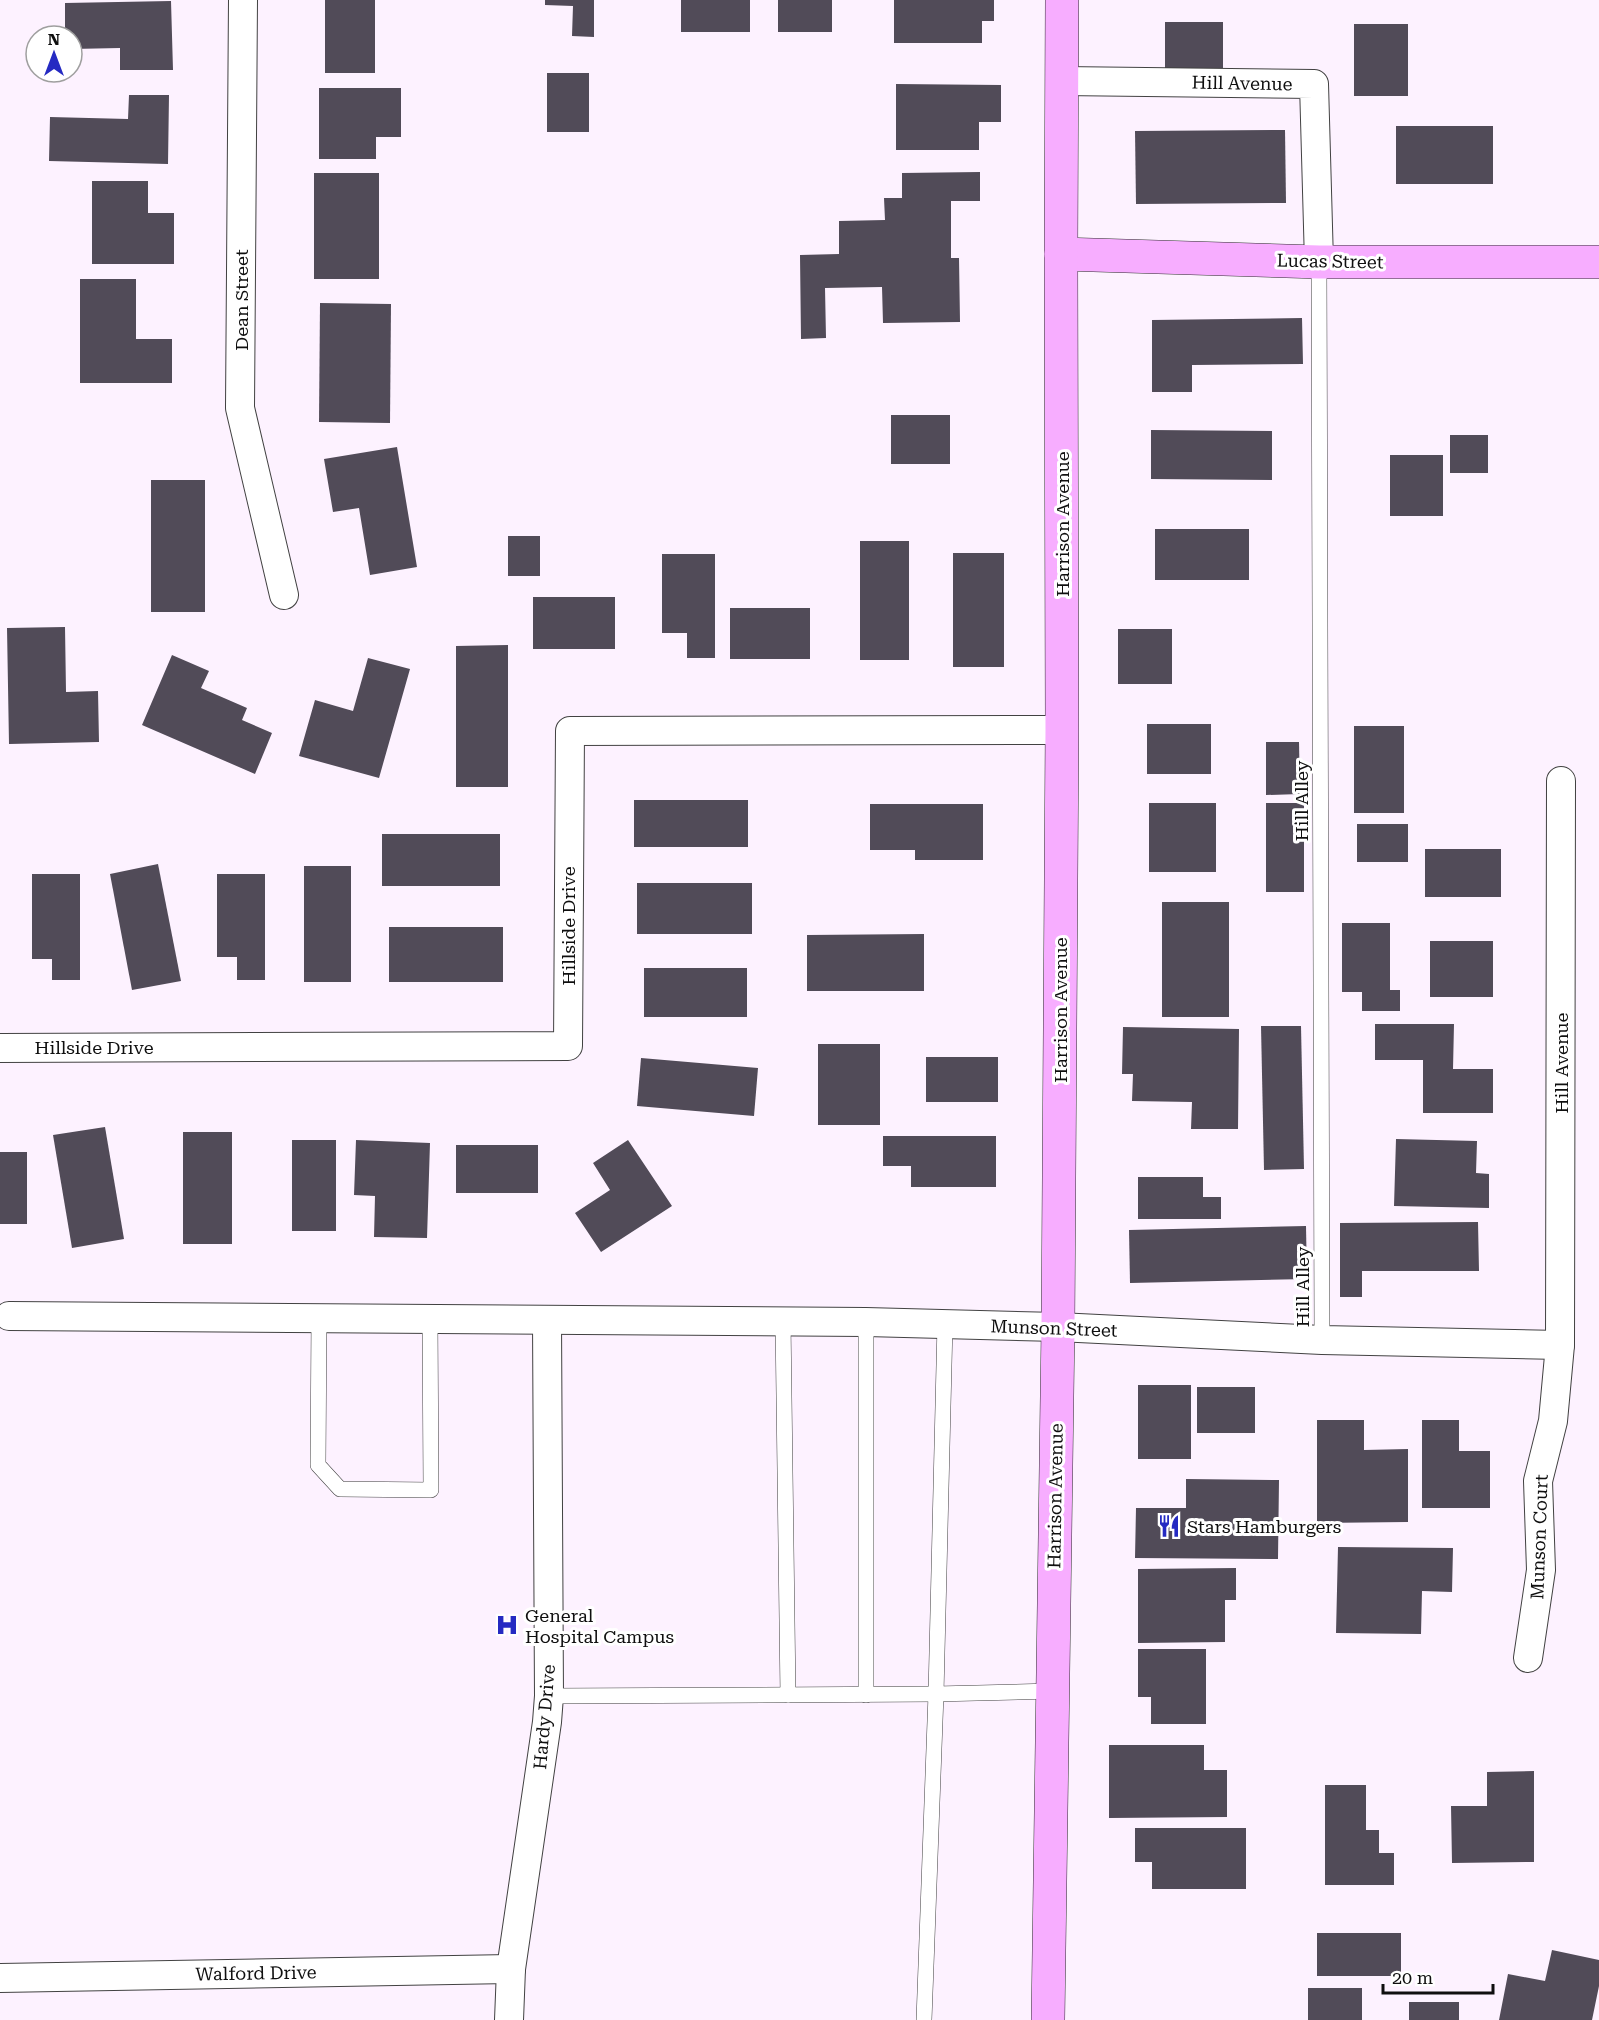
<svg xmlns="http://www.w3.org/2000/svg" width="1599" height="2020" viewBox="0 0 1599 2020" font-family="'Roboto Serif',serif">
<style>
.building{fill:#514b58}
.lines{fill:none;stroke-linecap:round;stroke-linejoin:round}
.lane-casing{stroke:#424242;stroke-width:16}
.street-casing{stroke:#424242;stroke-width:30}
.secondary-casing{stroke:#313131;stroke-width:34}
.lane{stroke:#fff;stroke-width:15}
.street{stroke:#fff;stroke-width:28}
.secondary{stroke:#f7adff;stroke-width:33}
.labels{text-anchor:middle;dominant-baseline:central;stroke-width:6;stroke-linejoin:round;paint-order:stroke}
.street-label{font-size:18px;fill:#0f0f0f;stroke:#fff}
.poi-label{font-size:18px;fill:#0f0f0f;stroke:#fff;text-anchor:start}
</style>
<rect width="100%" height="100%" fill="#fdf2ff"/>
<g class="building">
<rect x="325" y="0" width="50" height="73"/>
<path d="M545,0H594V37L572,36L573,6L545,5Z"/>
<rect x="681" y="0" width="69" height="32"/>
<rect x="778" y="0" width="54" height="32"/>
<path d="M894,0H994V21H982V43H894Z"/>
<path d="M171,1L173,70H120V48L72,49V36H65V3Z"/>
<rect x="1165" y="22" width="58" height="51"/>
<rect x="1354" y="24" width="54" height="72"/>
<rect x="547" y="73" width="42" height="59"/>
<path d="M896,84L1001,85V122H979V150H896Z"/>
<path d="M319,88H401V137H376V159H319Z"/>
<path d="M129,95H169L168,164L49,161L50,117L128,119Z"/>
<rect x="1396" y="126" width="97" height="58"/>
<path d="M1285,130L1286,203L1136,204L1135,131Z"/>
<path d="M980,172V201H951V258H959L960,322L883,323L882,287L825,288L826,338L801,339L800,255L839,254V221L885,220L884,198H902V173Z"/>
<rect x="314" y="173" width="65" height="106"/>
<path d="M92,181H148V213H174V264H92Z"/>
<path d="M80,279H136V339H172V383H80Z"/>
<path d="M320,303L391,304L390,423L319,422Z"/>
<path d="M1302,318L1303,364L1192,365V392H1152V320Z"/>
<rect x="891" y="415" width="59" height="49"/>
<path d="M1151,430L1272,431V480L1151,479Z"/>
<rect x="1450" y="435" width="38" height="38"/>
<path d="M397,447L417,567L370,575L359,508L333,512L324,459Z"/>
<rect x="1390" y="455" width="53" height="61"/>
<rect x="151" y="480" width="54" height="132"/>
<rect x="1155" y="529" width="94" height="51"/>
<rect x="508" y="536" width="32" height="40"/>
<rect x="860" y="541" width="49" height="119"/>
<rect x="953" y="553" width="51" height="114"/>
<path d="M662,554H715V658H687V633H662Z"/>
<rect x="533" y="597" width="82" height="52"/>
<rect x="730" y="608" width="80" height="51"/>
<path d="M65,627L66,692L98,691L99,742L9,744L7,628Z"/>
<rect x="1118" y="629" width="54" height="55"/>
<path d="M508,645V787H456V646Z"/>
<path d="M172,655L209,671L201,688L247,708L242,720L272,733L255,774L142,725Z"/>
<path d="M368,658L410,669L379,778L299,756L315,700L353,711Z"/>
<rect x="1147" y="724" width="64" height="50"/>
<rect x="1354" y="726" width="50" height="87"/>
<path d="M1266,742H1299L1300,794L1266,795Z"/>
<rect x="634" y="800" width="114" height="47"/>
<rect x="1149" y="803" width="67" height="69"/>
<rect x="1266" y="803" width="38" height="89"/>
<path d="M870,804H983V860H915V850H870Z"/>
<rect x="1357" y="824" width="51" height="38"/>
<rect x="382" y="834" width="118" height="52"/>
<rect x="1425" y="849" width="76" height="48"/>
<path d="M158,864L181,981L132,990L110,874Z"/>
<rect x="304" y="866" width="47" height="116"/>
<path d="M32,874H80V980H52V959H32Z"/>
<path d="M217,874H265V980H237V957H217Z"/>
<rect x="637" y="883" width="115" height="51"/>
<rect x="1162" y="902" width="67" height="115"/>
<path d="M1342,923H1390V990H1400V1011H1362V992H1342Z"/>
<rect x="389" y="927" width="114" height="55"/>
<path d="M924,934V991H807V935Z"/>
<rect x="1430" y="941" width="63" height="56"/>
<rect x="644" y="968" width="103" height="49"/>
<path d="M1375,1024H1454L1453,1069H1493V1113H1423V1060H1375Z"/>
<path d="M1261,1026H1301L1304,1169L1264,1170Z"/>
<path d="M1123,1027L1239,1029L1238,1129H1191L1192,1102L1132,1101L1133,1074H1122Z"/>
<rect x="818" y="1044" width="62" height="81"/>
<rect x="926" y="1057" width="72" height="45"/>
<path d="M641,1058L758,1068L754,1116L637,1106Z"/>
<path d="M105,1127L124,1239L72,1248L53,1135Z"/>
<rect x="183" y="1132" width="49" height="112"/>
<path d="M883,1136H996V1187H911V1166H883Z"/>
<path d="M1396,1139L1477,1141L1476,1173L1489,1174V1208L1394,1206Z"/>
<rect x="292" y="1140" width="44" height="91"/>
<path d="M356,1140L430,1143L427,1238L374,1237L375,1196L354,1195Z"/>
<path d="M628,1140L672,1206L601,1252L575,1213L610,1190L593,1163Z"/>
<rect x="456" y="1145" width="82" height="48"/>
<rect x="0" y="1152" width="27" height="72"/>
<path d="M1138,1177H1203V1197H1221V1219H1138Z"/>
<path d="M1478,1222L1479,1271H1362V1297H1340V1223Z"/>
<path d="M1306,1226L1307,1279L1130,1283L1129,1230Z"/>
<rect x="1138" y="1385" width="53" height="74"/>
<rect x="1197" y="1387" width="58" height="46"/>
<path d="M1317,1420H1364V1450L1408,1449V1522L1317,1523Z"/>
<path d="M1422,1420H1459V1451H1490V1508H1422Z"/>
<path d="M1186,1479L1279,1480L1278,1559L1135,1558L1136,1508H1186Z"/>
<path d="M1338,1547L1453,1548L1452,1592L1422,1591L1421,1634L1336,1633Z"/>
<path d="M1236,1568V1600H1225V1642L1138,1643V1569Z"/>
<path d="M1138,1649H1206V1724H1151V1697H1138Z"/>
<path d="M1109,1745H1204V1770H1227V1817L1109,1818Z"/>
<path d="M1534,1771V1862L1452,1863L1451,1806H1487V1772Z"/>
<path d="M1325,1785H1366V1830H1379V1853H1394V1885H1325Z"/>
<path d="M1135,1828H1246V1889H1152V1862H1135Z"/>
<rect x="1317" y="1933" width="84" height="43"/>
<path d="M1552,1950L1599,1960V1986L1592,2020H1499L1508,1974L1545,1981Z"/>
<rect x="1308" y="1988" width="54" height="32"/>
<rect x="1409" y="2002" width="50" height="18"/>
</g>
<g class="lines">
<g class="lane-casing">
<g id="lane">
<path d="M1319,262L1322,1340"/>
<path d="M319,1317L318,1465L340,1489L431,1490L430,1318"/>
<path d="M783,1321L788,1695"/>
<path d="M866,1322V1695"/>
<path d="M549,1696L936,1694L1052,1691"/>
<path d="M924,2020L936,1694L945,1324"/>
</g>
</g>
<g class="street-casing">
<g id="street">
<path d="M243,0L240,408L284,595"/>
<path d="M1062,81L1314,84L1319,262"/>
<path d="M0,1048L568,1046L570,731L1062,730"/>
<path d="M9,1316L866,1322L1058,1327L1322,1340L1560,1345"/>
<path d="M1528,1658L1541,1570L1538,1481L1553,1421L1560,1345L1561,781"/>
<path d="M0,1978L511,1969"/>
<path d="M509,2020L511,1969L547,1722L549,1696L547,1320"/>
</g>
</g>
<g class="secondary-casing">
<g id="secondary">
<path d="M1061,254L1319,262H1599"/>
<path d="M1048,2020L1058,1327L1062,730L1061,254L1062,0"/>
</g>
</g>
<use href="#lane" class="lane"/>
<use href="#street" class="street"/>
<use href="#secondary" class="secondary"/>
</g>
<defs>
<g id="restaurant-bare" transform="scale(1.8)"><path d="M-5-6h1v4h1v-4h1v4h1v-4h1v5L-1.5 .5V6h-2V.5L-5-1ZM5-6V6H3V1.5H1.5Q1.5-4 5-6Z" fill="#252ac2" stroke="#fff" stroke-width="2.5" paint-order="stroke"/></g>
<g id="hospital-bare" transform="scale(1.8)"><path d="M-5-5h3v3.5h4V-5h3V5h-3V1.5h-4V5h-3Z" fill="#252ac2" stroke="#fff" stroke-width="2.5" paint-order="stroke"/></g>
</defs>
<g fill-rule="evenodd">
<use href="#restaurant-bare" x="1169" y="1526"/>
<use href="#hospital-bare" x="507" y="1625"/>
</g>
<g class="labels">
<g class="street-label">
<text transform="translate(1242 83) rotate(1)">Hill Avenue</text>
<text transform="translate(1330 261) rotate(1)">Lucas Street</text>
<text transform="translate(241 300) rotate(-90)">Dean Street</text>
<text transform="translate(1062 524) rotate(-90)">Harrison Avenue</text>
<text transform="translate(1301 801) rotate(-90)">Hill Alley</text>
<text transform="translate(568 926) rotate(-90)">Hillside Drive</text>
<text transform="translate(1060 1010) rotate(-90)">Harrison Avenue</text>
<text x="94" y="1047">Hillside Drive</text>
<text transform="translate(1561 1063) rotate(-90)">Hill Avenue</text>
<text transform="translate(1302 1287) rotate(-90)">Hill Alley</text>
<text transform="translate(1054 1328) rotate(2)">Munson Street</text>
<text transform="translate(1055 1496) rotate(-89)">Harrison Avenue</text>
<text transform="translate(1539 1537) rotate(-88)">Munson Court</text>
<text transform="translate(544 1717) rotate(-85)">Hardy Drive</text>
<text transform="translate(256 1973) rotate(-1)">Walford Drive</text>
</g>
<g class="poi-label">
<text x="1187" y="1526">Stars Hamburgers</text>
<text x="525" y="1615">General<tspan x="525" dy="21">Hospital Campus</tspan></text>
</g>
</g>
<g transform="translate(54 54)"><circle r="28" fill="#ffffff" stroke="#9f9f9f" stroke-width="1.5"/>
<path d="M0-4.5L10 22L0 15L-10 22Z" fill="#252ac2"/>
<text y="-9" font-size="16" font-weight="bold" text-anchor="middle" fill="#0f0f0f">N</text>
</g>
<path d="M1383 1984v9h110v-9" fill="none" stroke="#0f0f0f" stroke-width="3"/>
<text x="1392" y="1984" font-size="18" fill="#0f0f0f" stroke="#ffffff" stroke-width="4.5" paint-order="stroke">20 m</text>
</svg>
